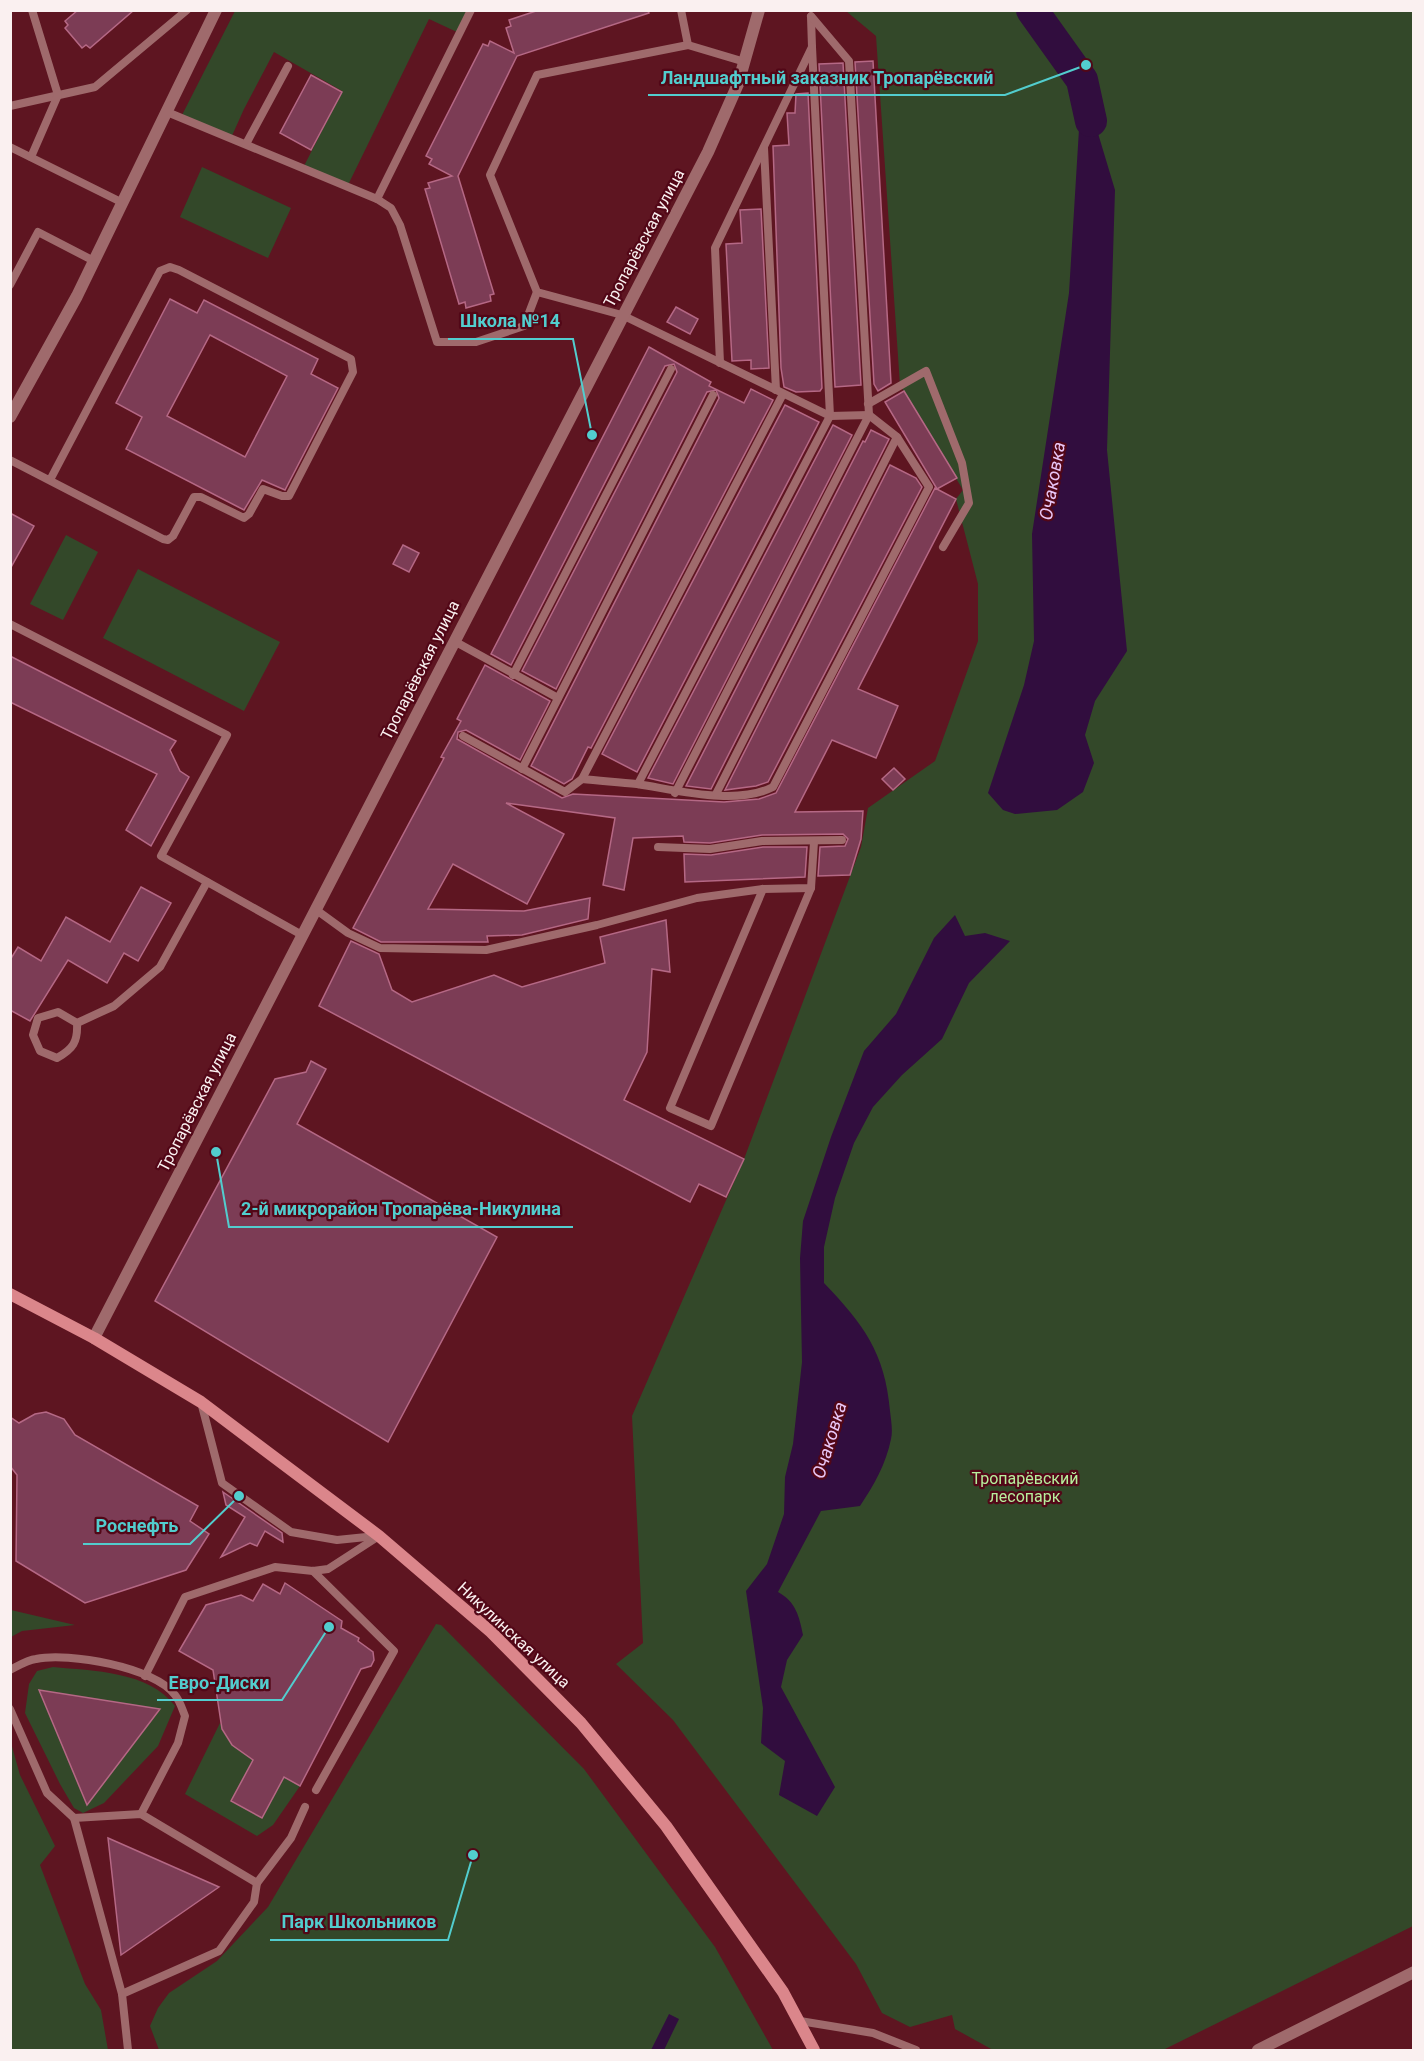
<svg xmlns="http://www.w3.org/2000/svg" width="1424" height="2061" viewBox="0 0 1424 2061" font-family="Roboto,sans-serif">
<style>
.green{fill:#334829;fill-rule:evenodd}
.water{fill:#310d3e}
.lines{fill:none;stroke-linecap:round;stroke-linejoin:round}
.river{stroke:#310d3e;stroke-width:32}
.building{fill:#7c3c55;stroke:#b56885;stroke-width:1.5;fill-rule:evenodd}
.service{stroke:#9f6a6c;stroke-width:8}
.minor{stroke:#9f6a6c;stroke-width:12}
.tertiary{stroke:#9f6a6c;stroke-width:12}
.secondary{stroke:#db868b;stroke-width:12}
.labels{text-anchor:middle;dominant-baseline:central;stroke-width:4.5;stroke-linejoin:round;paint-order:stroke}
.street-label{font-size:16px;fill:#faf0f0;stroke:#520717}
.park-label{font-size:16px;fill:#b7ef9d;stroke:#520717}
.water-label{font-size:18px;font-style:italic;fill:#e9c7f7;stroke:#520717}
.leader{fill:none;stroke:#52cdce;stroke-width:2}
.callout-dot{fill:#52cdce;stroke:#520717;stroke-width:2}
.callout-label{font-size:18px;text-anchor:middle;font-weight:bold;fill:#52cdce;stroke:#520717;stroke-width:4.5;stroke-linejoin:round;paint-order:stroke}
</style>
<rect width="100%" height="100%" fill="#5e1521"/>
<g class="green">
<path d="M235,11H471L459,33L429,19L348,185L303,168L342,91L274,52L244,109L231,138L181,117Z"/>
<path d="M846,11H1413V1926L1163,2050H993L955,2029L952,2015L910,2027L882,2013L856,1964L673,1720L616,1664L643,1643L632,1416L744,1159L861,847L868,808L935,761L978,641V584L956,499L963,490L900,385L876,36Z"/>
<path d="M202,167L291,208L268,258L180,217Z"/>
<path d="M66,535L98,552L63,620L30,604Z"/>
<path d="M138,569L280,642L244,711L103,638Z"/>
<path d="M11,1610L75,1625L22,1631L11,1637Z"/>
<path d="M436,1624L441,1625L584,1769L715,1947L773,2050H159L150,2026L158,2008L169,1993L217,1961L268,1907Z"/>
<path d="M53,1667C93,1671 149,1671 175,1706L158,1746L104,1803L83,1813L74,1808L60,1784L25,1713L29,1684L37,1671ZM40,1690L160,1710L87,1804H86Z"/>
<path d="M220,1723C235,1757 269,1768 300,1786L273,1825L257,1836L185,1794Z"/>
<path d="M11,1743L20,1775L55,1846L40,1865L85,1984L101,2010L108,2050H11Z"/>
</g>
<g class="water">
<path d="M1082,80L1115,190L1107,450L1127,651L1095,701L1085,735L1094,763L1083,792L1057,810L1015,814L1003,810L988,793L1024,685L1034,641L1032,534L1069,293Z"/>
<path d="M955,915L965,936L985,933L1010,941L969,983L942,1039L902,1075L873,1107L854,1143L835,1198L824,1247V1283C863,1324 885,1352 890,1411C891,1420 893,1431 891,1439C886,1464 874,1485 860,1506L821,1511L778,1592C796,1602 799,1616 803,1635L787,1660L781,1687L835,1787L817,1816L779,1795L785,1761L761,1743L763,1708L746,1591L767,1564L784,1514L785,1477L793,1444L802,1362L800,1258L803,1221L831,1137L864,1051L896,1014L934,938Z"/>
<path d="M669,2014L679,2019L664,2050H651Z"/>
</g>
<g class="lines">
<path class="river" d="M1032,10L1082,80L1091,121"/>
</g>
<g class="building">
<path d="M78,10H134L90,48L86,45L82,48L65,28L68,25L65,21Z"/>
<path d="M539,10H648L649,13L517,56L458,176L494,294L490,295L491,301L466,308L465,302L459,304L425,189L430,188L428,183L452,176L429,164L432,159L426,156L483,44L488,46L490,41L514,53L506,28L511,26L509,20Z"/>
<path d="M873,61L891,383L878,391L874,384L855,62Z"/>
<path d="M843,63L861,385L835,387L819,64Z"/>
<path d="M311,75L342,92L311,150L280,133Z"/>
<path d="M808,93L822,388L820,391L796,392L784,387L781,368L773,146L789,145L787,113H795L796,94Z"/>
<path d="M761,209L769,368L751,369V360L732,361L726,244L742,243L740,210Z"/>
<path d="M170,299L197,313L204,300L318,359L311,374L338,388L285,490L262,480L244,510L126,449L142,417L116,403ZM210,335L287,376L245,457L167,416Z"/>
<path d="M676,307L698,319L690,334L667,322Z"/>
<path d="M649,347L711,382L709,386L744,403L751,389L773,400L591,748L588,747L572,779L564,784L531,766L719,398L716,390L707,392L556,689L522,671L677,372L674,364L665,366L511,665L491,654Z"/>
<path d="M904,391L957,478L937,489L885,402Z"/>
<path d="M785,405L819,422L637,772L602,754Z"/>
<path d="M833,425L852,435L673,784L648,778Z"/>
<path d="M871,430L889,439L711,789L686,786L863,441L865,442Z"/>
<path d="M890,465L916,478L922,487L768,782L756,786L725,790Z"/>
<path d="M935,488L956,499L858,689L898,706L876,758L832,740L795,812L863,811L861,839L850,875L818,876L820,847L845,846L848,839L843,834L762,835L710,843L684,842L683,836L633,838L624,890L603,885L615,818L506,803L564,834L527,904L453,864L428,909L524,911L590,898L588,919L522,935L487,936L488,942H381L353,928L444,758L441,757L461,721L457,719L485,665L550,701L520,760L466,730L458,732L457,739L562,798L573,794L724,802L759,799L776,793Z"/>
<path d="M10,513L34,526L10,569Z"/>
<path d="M403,545L419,553L409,572L393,564Z"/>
<path d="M10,656L176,741L170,750L180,771L189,777L151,846L126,830L157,774L10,702Z"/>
<path d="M894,768L905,779L893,790L882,779Z"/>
<path d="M763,847H807L805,877L685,882L684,854L711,855Z"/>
<path d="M141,887L171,903L138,961L124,953L107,983L68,960L30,1021L10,1010V960L18,947L41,961L66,917L110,942Z"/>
<path d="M666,920L670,972L652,969L647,1052L624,1100L744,1159L726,1197L699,1184L690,1202L319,1006L351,941L379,954L392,990L412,1002L494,975L522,987L605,963L600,937Z"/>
<path d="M311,1061L326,1069L297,1124L497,1237L388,1442L155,1301L275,1079L306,1072Z"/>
<path d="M46,1412L64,1419L75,1435L198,1506L190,1521L209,1534L186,1570L85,1603L16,1561L17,1475L10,1466V1417L19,1423L35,1414Z"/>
<path d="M223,1492L282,1533L283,1542L265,1531L257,1546L250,1543L221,1557L245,1517L226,1505Z"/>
<path d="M285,1583L342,1621L341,1628L359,1638L358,1641L373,1652L374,1660L371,1666L361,1669L300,1786L284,1777L262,1818L231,1801L253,1760L232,1745L222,1729L213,1670L179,1651L206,1605L241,1595L253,1601L263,1584L280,1594Z"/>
<path d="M39,1690L160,1709L87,1805Z"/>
<path d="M108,1838L219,1887L121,1955Z"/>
</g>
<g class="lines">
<g class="service">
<path d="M471,10L377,199L391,208L400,225L437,342H476L524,326L537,292"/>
<path d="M681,10L688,45"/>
<path d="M10,106L95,87L187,10"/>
<path d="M167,112L377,199"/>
<path d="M246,144L288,66"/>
<path d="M10,147L121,202"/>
<path d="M764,148L776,390"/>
<path d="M31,157L58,95L32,10"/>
<path d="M10,285L38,232L94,261"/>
<path d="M720,363L715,248L812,47L811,17"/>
<path d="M868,404L926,371L962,463L969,503L943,547"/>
<path d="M10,460L163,539L168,540L173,536L194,497H201L244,518L249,514L263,489L282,496H289L353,372L351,359L179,270L170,267L160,271L50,480"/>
<path d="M10,624L227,735L161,856L302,935"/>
<path d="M454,641L558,698"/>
<path d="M513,675L671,369"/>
<path d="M463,736L565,792L582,779C601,781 619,782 637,784C677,790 736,806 773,787L929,487L897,437L869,415L830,416L622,315L537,292L490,175L537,75L688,45L745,62"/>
<path d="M522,769L713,395"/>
<path d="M582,779L783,394"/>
<path d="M638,784L830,416L812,47"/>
<path d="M675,793L869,415L849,61L811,16"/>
<path d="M716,794L897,437"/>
<path d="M658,847L710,849L762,841L842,840"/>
<path d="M763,889L670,1108L711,1126L811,888"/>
<path d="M315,909L348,933L380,948L486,950L597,925L697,898L763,889L811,888L814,842"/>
<path d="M77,1023C78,1042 73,1049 57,1058L40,1051L33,1035L38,1018L58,1012L77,1023L114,1006L160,967L207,882"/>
<path d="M201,1402L222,1483L291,1532L337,1540L376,1536"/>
<path d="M313,1571L394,1651L316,1790"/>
<path d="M10,1670C18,1666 27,1660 36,1659C68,1652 155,1667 175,1695C180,1701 182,1709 185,1716L178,1743L141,1814"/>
<path d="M145,1676L185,1597L275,1567L313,1571L328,1569L379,1536"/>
<path d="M10,1709L47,1793L74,1818L141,1814L257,1883L291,1838L305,1807"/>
<path d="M74,1818L122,1994"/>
<path d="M800,2021L873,2033L916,2050"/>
<path d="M128,2050L122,1994L219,1951L254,1902L257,1883"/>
</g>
<path class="minor" d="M10,417L77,296L216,10"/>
<g class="tertiary">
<path d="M94,1338L708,152L738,84L759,10"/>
<path d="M1258,2050L1414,1972"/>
</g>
<path class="secondary" d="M10,1294L94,1338L201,1402L379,1536L491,1632L581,1723L666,1826L783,1992L814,2050"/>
</g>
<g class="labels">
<g class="street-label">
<text transform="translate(644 238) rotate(-62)">Тропарёвская улица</text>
<text transform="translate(420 670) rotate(-63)">Тропарёвская улица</text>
<text transform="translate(197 1102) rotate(-63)">Тропарёвская улица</text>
<text transform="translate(514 1635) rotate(43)">Никулинская улица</text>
</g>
<g class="park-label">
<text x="1025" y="1478">Тропарёвский<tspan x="1025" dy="18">лесопарк</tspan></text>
</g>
<g class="water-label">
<text transform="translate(1052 481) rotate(-80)">Очаковка</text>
<text transform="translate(829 1440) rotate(-73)">Очаковка</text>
</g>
</g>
<path class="leader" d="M1086 65L1005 95H648M592 435L573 339H448M216 1152L229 1227H573M239 1496L190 1544H83M329 1627L282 1700H157M473 1855L448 1940H270"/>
<g class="callout-dot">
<circle cx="1086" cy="65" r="6"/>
<circle cx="592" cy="435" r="6"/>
<circle cx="216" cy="1152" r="6"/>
<circle cx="239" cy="1496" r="6"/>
<circle cx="329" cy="1627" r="6"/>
<circle cx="473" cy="1855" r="6"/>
</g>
<g class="callout-label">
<text x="827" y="84">Ландшафтный заказник Тропарёвский</text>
<text x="510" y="327">Школа №14</text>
<text x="401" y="1215">2-й микрорайон Тропарёва-Никулина</text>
<text x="137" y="1532">Роснефть</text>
<text x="219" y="1689">Евро-Диски</text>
<text x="359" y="1928">Парк Школьников</text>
</g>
<rect width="1424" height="2061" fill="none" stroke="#faf0f0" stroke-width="24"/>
</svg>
